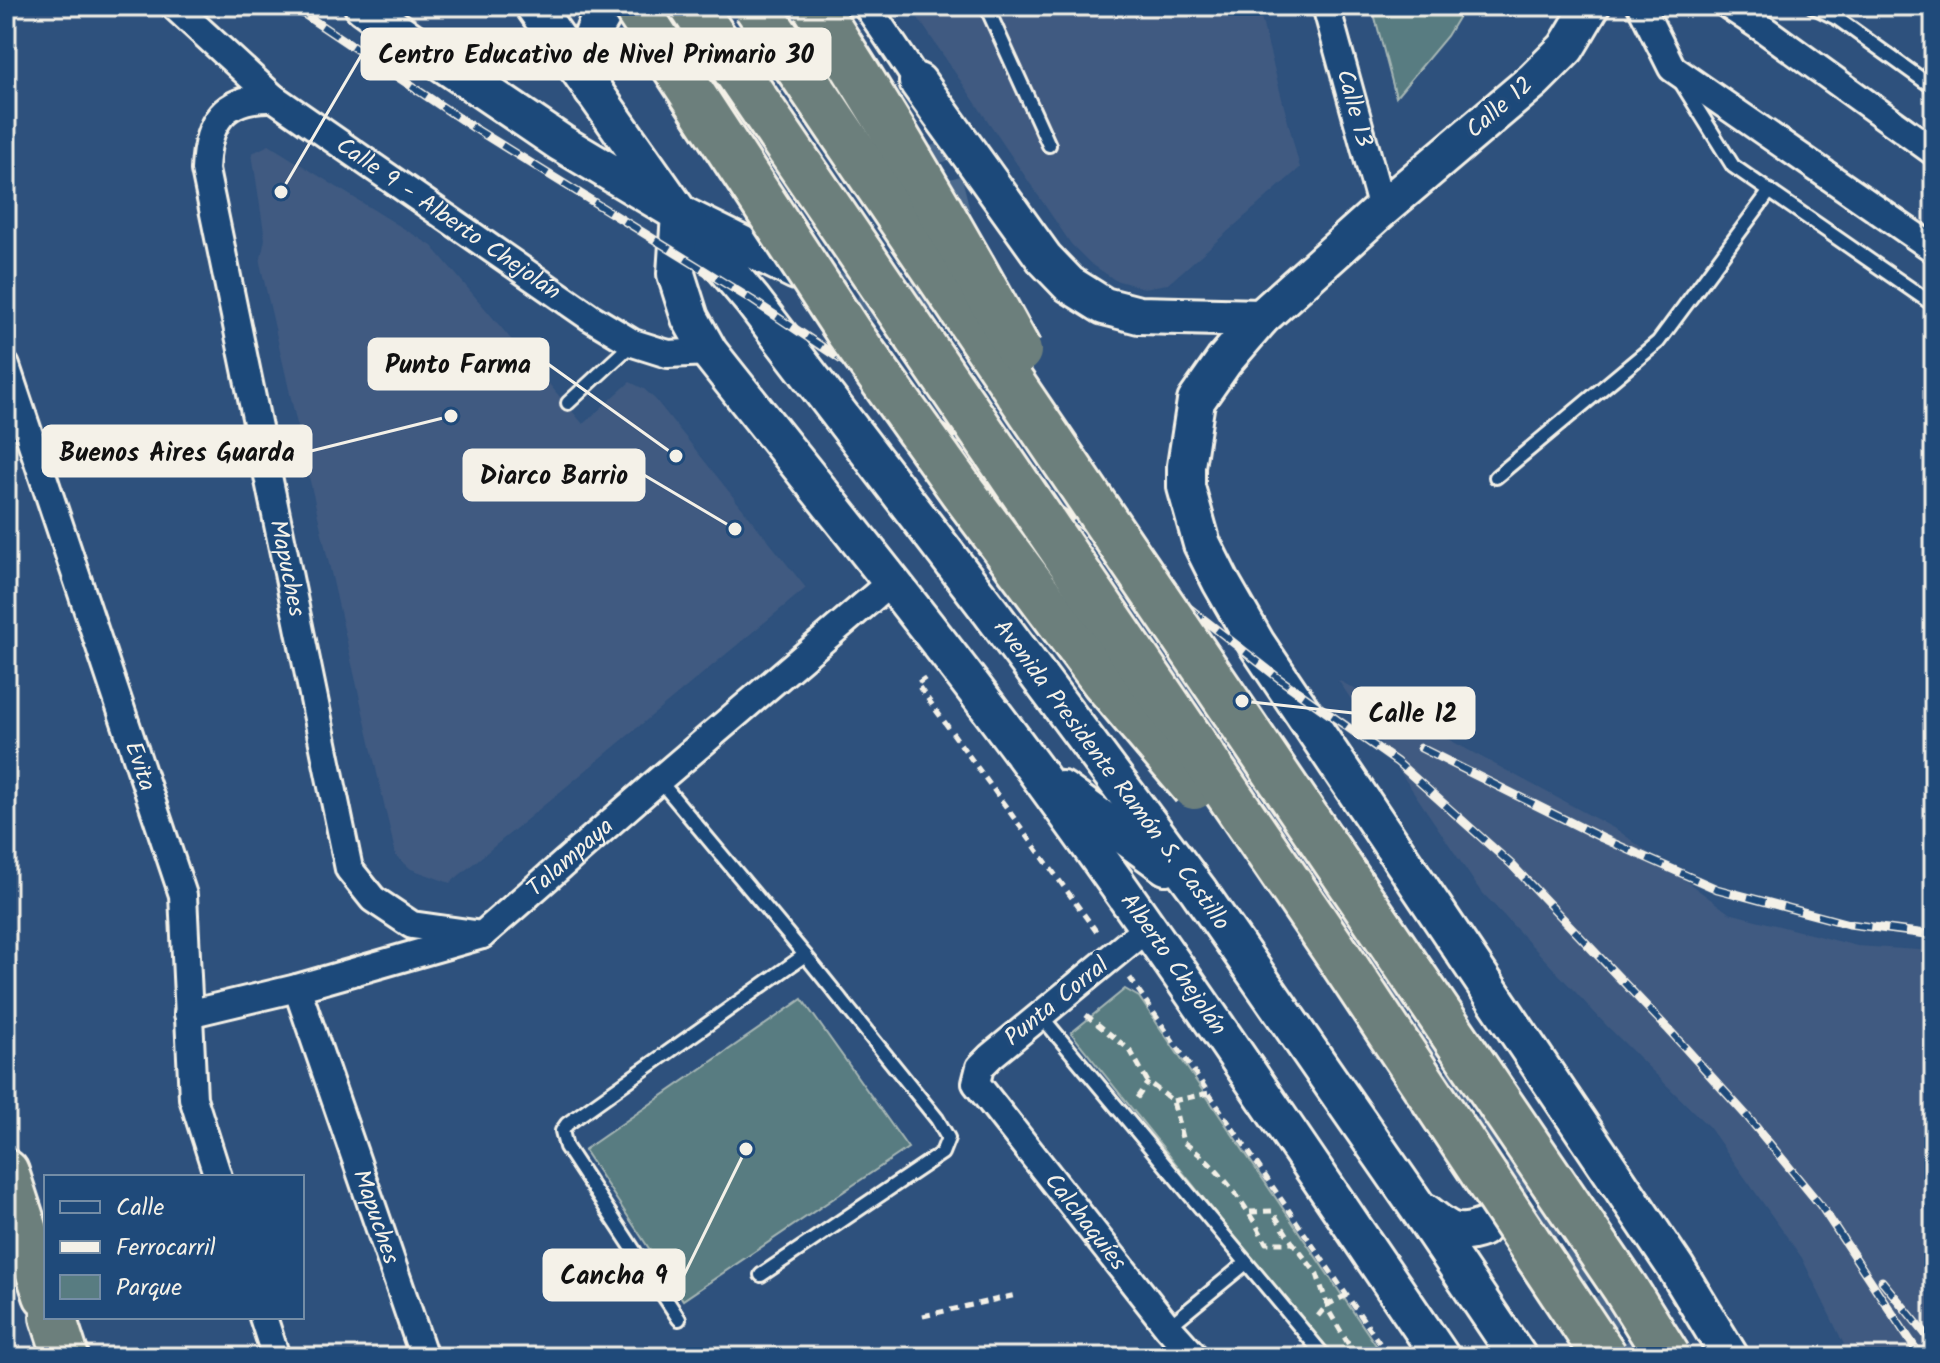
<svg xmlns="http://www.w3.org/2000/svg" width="1940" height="1363" viewBox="0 0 1940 1363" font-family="Kalam,sans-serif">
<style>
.built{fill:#3f5a81}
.green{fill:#587c81;stroke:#a6b6b4;stroke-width:2}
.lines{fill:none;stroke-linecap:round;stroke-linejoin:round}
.secondary-tunnel{stroke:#4c698d;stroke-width:36;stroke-dasharray:36 18;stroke-linecap:butt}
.lane-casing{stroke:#f4f1e8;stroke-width:18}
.street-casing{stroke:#f4f1e8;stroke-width:32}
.secondary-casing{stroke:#f4f1e8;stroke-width:42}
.highway-casing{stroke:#f4f1e8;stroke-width:50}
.path{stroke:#f4f1e8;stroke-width:5;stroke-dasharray:8 6;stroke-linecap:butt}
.lane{stroke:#1f4a7a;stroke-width:12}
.street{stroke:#1f4a7a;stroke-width:26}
.secondary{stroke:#1f4a7a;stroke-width:36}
.highway{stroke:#6c7f7c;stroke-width:44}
.rail-casing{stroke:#f4f1e8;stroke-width:9}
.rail{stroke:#1f4a7a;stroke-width:6;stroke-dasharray:18;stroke-linecap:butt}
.highway-bridge-casing{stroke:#f4f1e8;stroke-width:50;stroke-linecap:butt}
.highway-bridge{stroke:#6c7f7c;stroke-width:44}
.labels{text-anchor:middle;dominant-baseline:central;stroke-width:8;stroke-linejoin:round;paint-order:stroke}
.street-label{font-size:24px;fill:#f4f1e8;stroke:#1f4a7a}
.leader{fill:none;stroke:#f4f1e8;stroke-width:3}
.callout-dot{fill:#f4f1e8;stroke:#1f4a7a;stroke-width:3}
.callout{fill:#f4f1e8;stroke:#f4f1e8;stroke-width:3}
.callout-label{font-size:26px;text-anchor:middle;font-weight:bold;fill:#111}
</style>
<rect width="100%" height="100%" fill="#2e517d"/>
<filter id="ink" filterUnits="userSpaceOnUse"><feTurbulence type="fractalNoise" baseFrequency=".0125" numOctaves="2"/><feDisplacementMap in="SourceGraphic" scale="16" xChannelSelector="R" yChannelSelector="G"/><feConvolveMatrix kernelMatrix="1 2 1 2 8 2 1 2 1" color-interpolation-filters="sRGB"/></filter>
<g filter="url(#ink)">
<g class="built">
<path d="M910,6H1258L1300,168L1168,284L1144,288L1115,280L1090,263L1071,244Z"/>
<path d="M269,145L432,246L583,424L630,382L644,389L655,399L806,588L450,883L411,869L396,856L260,263L265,239L252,153Z"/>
<path d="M1338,680L1619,831L1729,913L1857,946L1934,951V1357H1850L1802,1258L1709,1127L1607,1026L1479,889Z"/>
</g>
<g class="green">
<path d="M1372,6H1465L1447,36L1396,97Z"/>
<path d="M1125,989L1139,997L1384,1357H1331L1071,1033Z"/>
<path d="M802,999L908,1148L683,1300L584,1150Z"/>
</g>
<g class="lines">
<g class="secondary-tunnel">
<path d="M808,277C851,298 890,319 935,289C946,282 956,267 956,254C957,218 943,180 934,145"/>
<path d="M1180,666L1232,753L1599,1298L1636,1357"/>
</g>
<g class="lane-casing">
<g id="lane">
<path d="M986,6L1049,145"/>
<path d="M1812,6L1838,19L1934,88"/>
<path d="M1682,84L1733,166L1934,305"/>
<path d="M568,403L633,343"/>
<path d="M1496,477L1658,342L1770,191"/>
<path d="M659,780L805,955L937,1119L948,1138L942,1153L761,1275"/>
<path d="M1041,1016L1325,1357"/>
<path d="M679,1319L566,1147L562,1131L567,1124L805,955"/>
<path d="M1168,1327L1246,1263"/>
</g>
</g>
<g class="street-casing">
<g id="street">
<path id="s1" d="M174,6L274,98L590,317L633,343L668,354L709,352"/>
<path d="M867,6L918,82"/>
<path id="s2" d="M1326,6L1382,209"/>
<path d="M1641,6L1672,68L1934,249"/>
<path d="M1729,6L1765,30L1934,152"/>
<path id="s3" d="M274,98C223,96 207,122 205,170L349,869L373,899L412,925L482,935"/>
<path id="s4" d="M6,366L183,895L193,1098L218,1177"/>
<path id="s5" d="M1148,927L991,1056L980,1067L976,1083L1168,1327L1195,1357"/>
<path id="s6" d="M297,988L424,1357"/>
<path id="s7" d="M188,1014L297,988L482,935L659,780L891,582"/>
<path d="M263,1317L276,1357"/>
</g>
</g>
<g class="secondary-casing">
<g id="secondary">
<path d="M363,6L415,44L561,143L680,214L796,271"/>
<path id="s8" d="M534,6L680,214L752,300L990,611L1198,890L1418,1208L1518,1357"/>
<path d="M1591,6L1566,48L1534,80L1382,209L1261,318L1224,361L1196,401L1186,466V487L1202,544L1221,582L1256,643L1676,1268L1730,1357"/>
<path d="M918,82L1044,258L1069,284L1104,306L1139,315L1261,318"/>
<path d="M593,91C588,57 586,35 609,6"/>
<path id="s9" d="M680,214L676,274L690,318L709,352C819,491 931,628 1036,771C1176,963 1308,1161 1441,1357"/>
<path d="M1062,790L1166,866"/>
<path d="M1426,1213C1447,1230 1455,1238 1482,1228"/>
</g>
</g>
<g class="highway-casing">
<g id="highway">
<path d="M6,1172L46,1295"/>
<path d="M53,1317L66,1357"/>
</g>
</g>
<g class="path">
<path d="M925,678L917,684L1096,931"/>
<path d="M1130,978L1389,1357"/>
<path d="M1086,1015L1130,1050L1148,1082L1173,1101L1183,1142C1220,1167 1246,1205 1266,1243H1293L1317,1274L1330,1313L1356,1357"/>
<path d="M1137,1098L1148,1082"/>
<path d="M1173,1101L1209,1093"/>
<path d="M1250,1212L1272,1211L1292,1242"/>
<path d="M923,1316L1016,1295"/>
<path d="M1318,1316L1327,1305L1347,1295"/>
</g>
<use href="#lane" class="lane"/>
<use href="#street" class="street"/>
<use href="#secondary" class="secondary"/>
<use href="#highway" class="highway"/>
<g class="rail-casing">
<g id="rail">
<path d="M292,6L474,128L752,300L967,444L1101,539L1281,680L1397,762L1511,864L1669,1030L1746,1115L1821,1206L1921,1357"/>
<path d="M1421,748L1602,838L1717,889L1849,924L1934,935"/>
<path d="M1882,1281L1934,1344"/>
</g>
</g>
<use href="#rail" class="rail"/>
<g class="highway-bridge-casing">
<g id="highway-bridge">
<path d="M635,6L849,333L962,491L1104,681L1194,787"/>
<path d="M692,6L1340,958L1605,1357"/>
<path d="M756,6L1625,1288L1668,1357"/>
<path d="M815,6C887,118 955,233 1019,351"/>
</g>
</g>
<use href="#highway-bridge" class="highway-bridge"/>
</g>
</g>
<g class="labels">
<g class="street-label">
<text stroke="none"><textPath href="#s2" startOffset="106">Calle 13</textPath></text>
<text transform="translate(1500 108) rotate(-41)">Calle 12</text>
<text stroke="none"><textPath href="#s1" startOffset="348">Calle 9 - Alberto Chejolán</textPath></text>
<text stroke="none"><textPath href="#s3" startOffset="522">Mapuches</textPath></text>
<text stroke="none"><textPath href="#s4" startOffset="422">Evita</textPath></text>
<text stroke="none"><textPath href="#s8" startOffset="962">Avenida Presidente Ramón S. Castillo</textPath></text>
<text stroke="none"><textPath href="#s7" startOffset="422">Talampaya</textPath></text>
<text stroke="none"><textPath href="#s9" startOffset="914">Alberto Chejolán</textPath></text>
<text transform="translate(1057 1002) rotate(-39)">Punta Corral</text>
<text stroke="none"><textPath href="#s6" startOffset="242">Mapuches</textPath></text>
<text stroke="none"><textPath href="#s5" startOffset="412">Calchaquíes</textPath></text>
</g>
</g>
<path class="leader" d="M281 192L362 54M676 456L548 364M451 416L311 451M735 529L644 475M1242 701L1353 713M746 1149L684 1275"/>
<g class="callout-dot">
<circle cx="281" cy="192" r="8"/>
<circle cx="676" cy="456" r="8"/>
<circle cx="451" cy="416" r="8"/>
<circle cx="735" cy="529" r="8"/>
<circle cx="1242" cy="701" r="8"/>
<circle cx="746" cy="1149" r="8"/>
</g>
<g class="callout">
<rect x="362" y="29" width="468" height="50" rx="8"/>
<rect x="369" y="339" width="179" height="50" rx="8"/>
<rect x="43" y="426" width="268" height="50" rx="8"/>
<rect x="464" y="450" width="180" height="50" rx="8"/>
<rect x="1353" y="688" width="121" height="50" rx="8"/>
<rect x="544" y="1250" width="140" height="50" rx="8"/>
</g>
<g class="callout-label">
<text x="596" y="63">Centro Educativo de Nivel Primario 30</text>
<text x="458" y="373">Punto Farma</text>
<text x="177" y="461">Buenos Aires Guarda</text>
<text x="554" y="484">Diarco Barrio</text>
<text x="1413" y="722">Calle 12</text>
<text x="614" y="1284">Cancha 9</text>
</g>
<rect width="1940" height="1363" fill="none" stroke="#1f4a7a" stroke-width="32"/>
<rect x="16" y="16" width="1908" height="1331" fill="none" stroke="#f4f1e8" stroke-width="3" filter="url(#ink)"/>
<rect x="44" y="1175" width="260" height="144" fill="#1f4a7a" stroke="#748da6" stroke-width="2"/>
<rect x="60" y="1201" width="40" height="12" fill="#1f4a7a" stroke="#748da6" stroke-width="2"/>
<text x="116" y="1215" font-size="24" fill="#f4f1e8">Calle</text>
<rect x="60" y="1241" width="40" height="12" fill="#f4f1e8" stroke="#748da6" stroke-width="2"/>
<text x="116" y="1255" font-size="24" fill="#f4f1e8">Ferrocarril</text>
<rect x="60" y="1275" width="40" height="24" fill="#587c81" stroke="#748da6" stroke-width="2"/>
<text x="116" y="1295" font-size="24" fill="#f4f1e8">Parque</text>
</svg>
